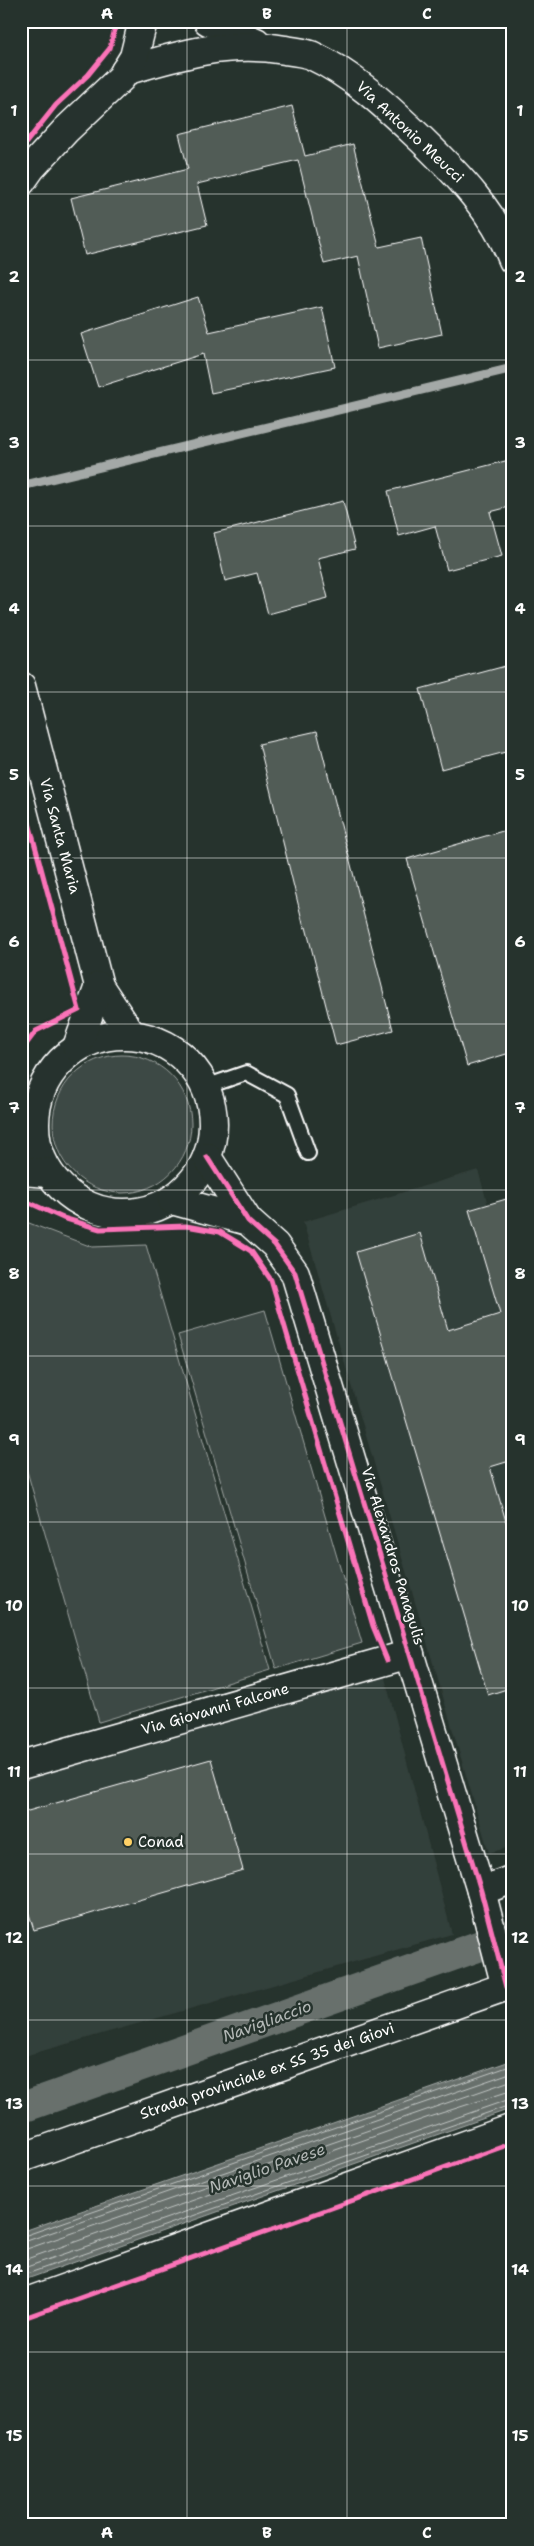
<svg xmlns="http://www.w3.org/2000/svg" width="534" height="2546" viewBox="0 0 534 2546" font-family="'Shantell Sans',sans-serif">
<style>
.built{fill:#333f3a}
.green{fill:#3e4944;stroke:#9ea4a2}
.water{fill:#67706c;stroke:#a4a9a7}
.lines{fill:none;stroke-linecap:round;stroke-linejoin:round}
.shore{stroke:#c2c6c4;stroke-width:1}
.stream{stroke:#a4a9a7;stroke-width:9}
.canal{stroke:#67706c;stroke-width:31}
.building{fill:#515c57;stroke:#fff}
.lane-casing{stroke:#fff;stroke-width:18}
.street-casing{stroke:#fff;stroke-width:31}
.primary-casing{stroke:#fff;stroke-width:31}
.lane{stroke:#26332d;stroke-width:14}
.street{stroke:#26332d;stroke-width:28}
.primary{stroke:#26332d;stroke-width:28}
.cycleway-casing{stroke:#26332d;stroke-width:8}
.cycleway{stroke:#fb73b8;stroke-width:5}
.grid{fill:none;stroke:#fff;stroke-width:1;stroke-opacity:0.55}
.poi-dot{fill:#ffd166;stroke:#26332d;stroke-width:2}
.labels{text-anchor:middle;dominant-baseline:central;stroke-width:5;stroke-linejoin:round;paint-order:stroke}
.street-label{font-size:15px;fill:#fff;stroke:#26332d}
.poi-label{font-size:15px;fill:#fff;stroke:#26332d;text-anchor:start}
.water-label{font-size:16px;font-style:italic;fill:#b3b8b6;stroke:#26332d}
.neatline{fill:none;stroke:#fff;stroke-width:2}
.grid-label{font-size:16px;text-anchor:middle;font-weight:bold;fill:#fff}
</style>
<rect width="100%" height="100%" fill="#26332d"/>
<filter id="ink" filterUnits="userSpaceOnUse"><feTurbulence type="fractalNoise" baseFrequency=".02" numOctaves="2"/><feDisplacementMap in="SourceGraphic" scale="10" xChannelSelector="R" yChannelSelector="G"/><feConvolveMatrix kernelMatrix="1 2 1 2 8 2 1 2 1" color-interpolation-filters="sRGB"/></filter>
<g filter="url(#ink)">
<g class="built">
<path d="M478,1170L490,1212L513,1206V1846L489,1853L303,1222Z"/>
<path d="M379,1655L452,1934L21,2057V1773Z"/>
</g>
<g class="green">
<circle cx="122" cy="1124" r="69"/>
<path d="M21,1220L92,1247L146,1245L270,1670L99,1722L21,1450Z"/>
<path d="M265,1310L362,1643L276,1669L178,1335Z"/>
</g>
<path class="water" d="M513,2060V2108L21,2281V2232Z"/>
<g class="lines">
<g class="shore">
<path d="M21,2237L513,2065"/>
<path d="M21,2243L513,2072"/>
<path d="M21,2251L513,2080"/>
<path d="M21,2261L429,2117L513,2090"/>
<path d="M21,2269L513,2098"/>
<path d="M21,2276L513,2104"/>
</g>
<path class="stream" d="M21,486L513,368"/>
<path class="canal" d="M21,2108L513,1934"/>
</g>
<g class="building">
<path d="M292,106L305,156L353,144L379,247L421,238L442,334L378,348L358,256L324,264L298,160L197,184L207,225L85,255L71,198L188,169L179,134Z"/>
<path d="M198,297L209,332L322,307L335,367L211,393L203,354L98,387L81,334Z"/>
<path d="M513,459V506L490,512L502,556L447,570L435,526L399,536L388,491Z"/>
<path d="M343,501L355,549L318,558L328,598L268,614L257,573L225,581L214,533Z"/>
<path d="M513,664V750L441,769L420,689Z"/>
<path d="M317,731L393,1030L336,1045L306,927L304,928L259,744Z"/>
<path d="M513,828V1052L467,1066L407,859Z"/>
<path d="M513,1197V1460L490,1467L513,1545V1687L488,1695L356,1252L420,1233L448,1330L500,1314L469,1210Z"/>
<path d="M211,1759L243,1870L34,1930L21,1888V1813Z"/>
</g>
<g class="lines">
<g class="lane-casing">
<path id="lane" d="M205,1087L246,1073L287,1095L308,1153"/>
</g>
<g class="street-casing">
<g id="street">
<path d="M208,21L256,42"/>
<path d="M125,71C178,55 229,40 285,50C293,51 303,52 311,55C354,75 388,108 422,140C459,176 494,212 513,260"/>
<path d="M21,182L31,168L66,130L121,78L134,57L143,21"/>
<path d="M21,686L99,986L131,1034"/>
<circle cx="124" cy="1124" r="89"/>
<path d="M77,1047L99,986"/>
<path d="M207,1157L248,1221L275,1245L295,1273L481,1891L506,1987"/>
<path d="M21,1171L49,1173"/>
<path d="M172,1200L248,1221"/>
<path d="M21,1765L410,1654"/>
<path d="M481,1891L513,1879"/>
<path d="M21,2304L513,2128"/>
</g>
</g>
<g class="primary-casing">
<path id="primary" d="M21,2158L513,1984"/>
</g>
<use href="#lane" class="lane"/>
<use href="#street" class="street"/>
<use href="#primary" class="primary"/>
<g class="cycleway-casing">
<g id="cycleway">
<path d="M21,149L56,105L88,75L110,48L117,21"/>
<path d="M21,793L79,1010L36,1031L21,1051"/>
<path d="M207,1157L248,1221L275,1245L295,1273L481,1891L506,1987"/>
<path d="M21,1199L63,1218L100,1229L186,1226L220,1232L251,1251L271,1280L373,1626L387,1660"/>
<path d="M21,2319L513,2143"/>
</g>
</g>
<use href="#cycleway" class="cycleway"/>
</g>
</g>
<path class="grid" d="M187,21V2525M347,21V2525M21,194H513M21,360H513M21,526H513M21,692H513M21,858H513M21,1024H513M21,1190H513M21,1356H513M21,1522H513M21,1688H513M21,1854H513M21,2020H513M21,2186H513M21,2352H513"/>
<circle class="poi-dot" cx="128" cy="1842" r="5"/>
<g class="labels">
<g class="street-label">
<text transform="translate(410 132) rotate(43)">Via Antonio Meucci</text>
<text transform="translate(60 836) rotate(75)">Via Santa Maria</text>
<text transform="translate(393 1556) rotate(73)">Via Alexandros Panagulis</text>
<text transform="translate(215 1709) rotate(-16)">Via Giovanni Falcone</text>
<text transform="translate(267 2071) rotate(-19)">Strada provinciale ex SS 35 dei Giovi</text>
</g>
<g class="poi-label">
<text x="138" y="1842">Conad</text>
</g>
<g class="water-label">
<text transform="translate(267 2021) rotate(-20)">Navigliaccio</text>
<text transform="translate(267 2168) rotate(-19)">Naviglio Pavese</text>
</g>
</g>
<rect width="534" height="2546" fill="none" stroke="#26332d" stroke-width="55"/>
<rect x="28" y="28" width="478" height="2490" class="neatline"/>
<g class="grid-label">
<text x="107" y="19">A</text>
<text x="267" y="19">B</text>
<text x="427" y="19">C</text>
<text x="14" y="116">1</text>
<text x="520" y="116">1</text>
<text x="14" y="282">2</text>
<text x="520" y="282">2</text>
<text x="14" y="448">3</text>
<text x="520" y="448">3</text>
<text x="14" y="614">4</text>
<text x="520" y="614">4</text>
<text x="14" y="780">5</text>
<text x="520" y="780">5</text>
<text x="14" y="947">6</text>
<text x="520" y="947">6</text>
<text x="14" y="1113">7</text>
<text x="520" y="1113">7</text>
<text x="14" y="1279">8</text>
<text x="520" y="1279">8</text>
<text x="14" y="1445">9</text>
<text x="520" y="1445">9</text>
<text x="14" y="1611">10</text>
<text x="520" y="1611">10</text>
<text x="14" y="1777">11</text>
<text x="520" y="1777">11</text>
<text x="14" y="1943">12</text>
<text x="520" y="1943">12</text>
<text x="14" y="2109">13</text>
<text x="520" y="2109">13</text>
<text x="14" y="2275">14</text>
<text x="520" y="2275">14</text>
<text x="14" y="2441">15</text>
<text x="520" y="2441">15</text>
<text x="107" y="2538">A</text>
<text x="267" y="2538">B</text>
<text x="427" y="2538">C</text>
</g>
</svg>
